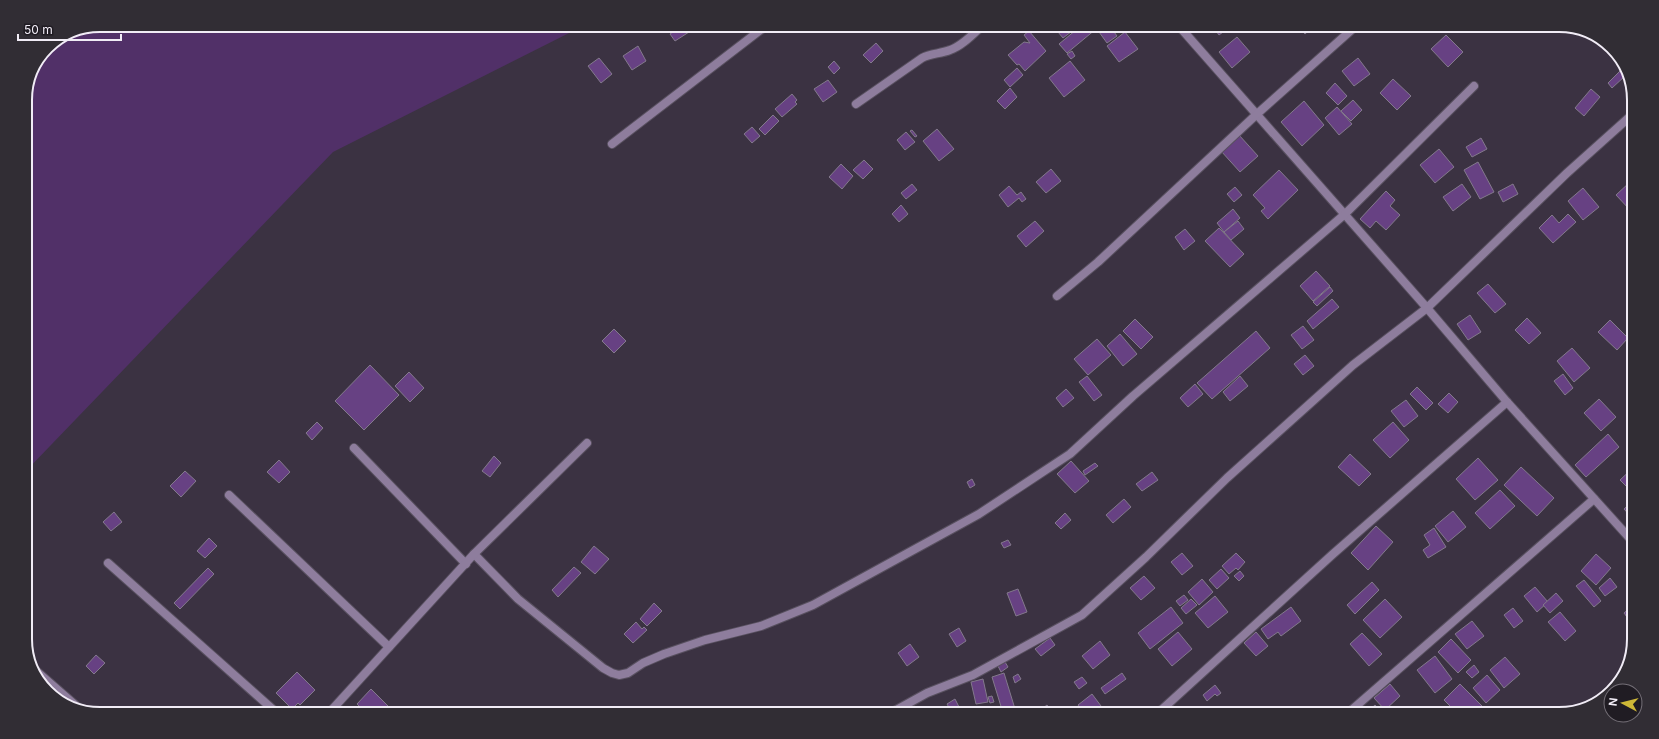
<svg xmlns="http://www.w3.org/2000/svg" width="1659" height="739" viewBox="0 0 1659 739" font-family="Inter,sans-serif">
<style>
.green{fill:#513068}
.building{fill:#674183;stroke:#83798c}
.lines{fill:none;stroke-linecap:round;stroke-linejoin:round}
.street-casing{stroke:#58505f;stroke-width:10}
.street{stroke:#8e7d9d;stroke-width:8}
.rim{fill:none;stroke:#f1ecf6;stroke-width:2}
</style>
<rect width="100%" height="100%" fill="#3b3242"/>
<path class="green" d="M100,25H585L333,152L25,472V95L47,47L71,31Z"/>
<g class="building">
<path d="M683,25L689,32L675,41L670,34Z"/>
<path d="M1053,25H1064L1057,30Z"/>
<path d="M1067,25H1080L1063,38L1058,32Z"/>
<path d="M1082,25H1093L1096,29L1067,53L1059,44Z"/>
<path d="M1094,25H1109L1117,36L1107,43Z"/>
<path d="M1212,25H1232L1219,35Z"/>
<path d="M1297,25H1315L1305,34Z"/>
<path d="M1029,31L1046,51L1025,71L1019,64L1017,65L1008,55L1024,42L1030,43L1024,35Z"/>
<path d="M1125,32L1138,49L1119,62L1107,46Z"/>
<path d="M1446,35L1463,52L1448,67L1431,49Z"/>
<path d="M1237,37L1250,52L1232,68L1219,52Z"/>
<path d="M876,43L883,51L871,63L863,55Z"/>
<path d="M638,46L646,61L632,70L623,56Z"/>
<path d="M1072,51L1075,56L1071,59L1067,54Z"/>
<path d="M599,58L612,74L601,83L588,66Z"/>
<path d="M1358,58L1370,74L1354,86L1342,71Z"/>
<path d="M834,61L840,68L834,74L828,67Z"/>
<path d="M1070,61L1085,80L1064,97L1049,78Z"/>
<path d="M1017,68L1023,75L1010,87L1004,80Z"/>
<path d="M1620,71L1625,76L1612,88L1608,83Z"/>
<path d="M1393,79L1411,96L1397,110L1380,93Z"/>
<path d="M828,80L837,92L823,102L814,89Z"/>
<path d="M1335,83L1347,96L1338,105L1326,93Z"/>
<path d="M1010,88L1017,97L1005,109L997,101Z"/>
<path d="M1591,89L1600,97L1584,116L1575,108Z"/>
<path d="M792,94L797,100L795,102L797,104L782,117L775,109Z"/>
<path d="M1353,100L1362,110L1351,121L1341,111Z"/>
<path d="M1304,101L1324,125L1302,146L1281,122Z"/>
<path d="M1337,107L1352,124L1339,135L1325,118Z"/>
<path d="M773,115L779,121L765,135L759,129Z"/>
<path d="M752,127L760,136L752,143L744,134Z"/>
<path d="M937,129L954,149L939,161L923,141Z"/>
<path d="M912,130L917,136L915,137L910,131Z"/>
<path d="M906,132L915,142L905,150L897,140Z"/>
<path d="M1239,135L1258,156L1240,172L1221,151Z"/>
<path d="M1481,138L1487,149L1472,157L1466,147Z"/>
<path d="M1439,149L1454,167L1435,183L1420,165Z"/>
<path d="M864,160L873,169L863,179L853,170Z"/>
<path d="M1478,162L1494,192L1480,199L1464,170Z"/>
<path d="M841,164L853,176L842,189L829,177Z"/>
<path d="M1051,169L1061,181L1046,193L1036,182Z"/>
<path d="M1279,170L1298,190L1268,219L1261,211L1265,208L1253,195Z"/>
<path d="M1630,182L1634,187V208L1631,211L1616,195Z"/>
<path d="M912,184L917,190L906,199L901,193Z"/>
<path d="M1462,184L1471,197L1453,211L1443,197Z"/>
<path d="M1513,184L1518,194L1503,202L1498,192Z"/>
<path d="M1009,186L1017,195L1021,192L1026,199L1022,202L1019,198L1008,207L999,195Z"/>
<path d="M1235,187L1242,195L1234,202L1227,194Z"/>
<path d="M1583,188L1599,207L1583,220L1568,201Z"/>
<path d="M1386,191L1395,200L1390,206L1400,215L1386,230L1376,221L1370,228L1360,219Z"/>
<path d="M901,205L908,214L899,222L892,214Z"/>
<path d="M1233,209L1240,218L1224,232L1217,223Z"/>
<path d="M1568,214L1576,222L1553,243L1539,228L1552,215L1559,223Z"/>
<path d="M1035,221L1044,231L1026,247L1017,236Z"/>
<path d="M1238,221L1244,229L1231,240L1224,232Z"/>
<path d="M1219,228L1244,254L1230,267L1205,241Z"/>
<path d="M1185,229L1195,241L1184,250L1175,237Z"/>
<path d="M1316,271L1330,286L1313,301L1300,286Z"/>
<path d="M1488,284L1506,304L1495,313L1477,293Z"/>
<path d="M1330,287L1333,291L1317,306L1313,302Z"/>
<path d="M1332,299L1339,307L1313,329L1307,321Z"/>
<path d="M1470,315L1481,332L1468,340L1457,324Z"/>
<path d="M1527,318L1541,333L1529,344L1515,330Z"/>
<path d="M1135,319L1153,337L1141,349L1123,331Z"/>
<path d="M1610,320L1628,338L1617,350L1598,332Z"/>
<path d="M1303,326L1314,340L1302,349L1291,335Z"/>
<path d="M614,329L626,341L614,353L602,341Z"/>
<path d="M1256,331L1270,348L1212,399L1197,383Z"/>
<path d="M1120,334L1137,354L1123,366L1107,346Z"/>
<path d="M1097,339L1111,355L1088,375L1074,359Z"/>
<path d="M1572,348L1590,368L1574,382L1557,361Z"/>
<path d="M1305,355L1314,366L1303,375L1294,364Z"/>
<path d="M370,365L399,395L364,430L335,401Z"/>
<path d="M409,372L424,388L410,402L395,386Z"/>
<path d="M1563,374L1573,388L1565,395L1554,381Z"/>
<path d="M1087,376L1102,395L1094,401L1079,382Z"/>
<path d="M1240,376L1248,386L1230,401L1223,392Z"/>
<path d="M1195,384L1203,394L1188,407L1180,398Z"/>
<path d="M1417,387L1433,403L1426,410L1410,394Z"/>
<path d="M1066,389L1074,398L1063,407L1056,398Z"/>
<path d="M1634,391V404L1628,398Z"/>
<path d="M1449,393L1458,402L1448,413L1438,404Z"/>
<path d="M1599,399L1616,417L1601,431L1584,413Z"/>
<path d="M1406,400L1418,416L1404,427L1391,411Z"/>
<path d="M317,422L323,428L312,440L306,433Z"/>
<path d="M1393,422L1409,440L1390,458L1373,440Z"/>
<path d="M1608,434L1619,447L1586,477L1575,465Z"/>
<path d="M1350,454L1371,474L1359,486L1338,467Z"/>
<path d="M494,456L501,463L490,477L482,471Z"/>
<path d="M1478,458L1498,480L1475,500L1456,479Z"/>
<path d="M279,460L290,472L279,483L267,472Z"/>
<path d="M1071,461L1089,481L1075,493L1057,474Z"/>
<path d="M1095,463L1098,466L1085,475L1083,471Z"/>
<path d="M1521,467L1554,498L1537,516L1504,485Z"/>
<path d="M1634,467V494L1620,480Z"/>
<path d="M185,471L196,481L181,497L170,486Z"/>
<path d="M1152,472L1158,480L1142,491L1136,484Z"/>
<path d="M972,479L975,485L970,488L967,482Z"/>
<path d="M1500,490L1515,506L1490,529L1475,513Z"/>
<path d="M1124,499L1131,507L1113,523L1106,515Z"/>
<path d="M1633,501L1634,502V520L1624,509Z"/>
<path d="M1453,511L1466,527L1448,542L1435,526Z"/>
<path d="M114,512L122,522L111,531L103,522Z"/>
<path d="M1065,513L1071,520L1061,529L1055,523Z"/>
<path d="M1376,526L1393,542L1368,570L1351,553Z"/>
<path d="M1434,528L1446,547L1428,558L1423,550L1430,545L1424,535Z"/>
<path d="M209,538L217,546L205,558L197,551Z"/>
<path d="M1008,540L1011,545L1004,548L1001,543Z"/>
<path d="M594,546L609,559L595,574L581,562Z"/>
<path d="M1182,553L1193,566L1182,575L1171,562Z"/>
<path d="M1236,553L1245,562L1238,570L1236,568L1229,574L1222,566Z"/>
<path d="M1596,554L1611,568L1596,585L1581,571Z"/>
<path d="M574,567L581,573L558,597L552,590Z"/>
<path d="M208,568L214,574L180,609L174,603Z"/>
<path d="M1221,569L1229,578L1217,589L1209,580Z"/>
<path d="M1240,571L1244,576L1239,581L1234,576Z"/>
<path d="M1144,576L1155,588L1141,600L1130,588Z"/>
<path d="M1610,578L1617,587L1605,596L1599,588Z"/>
<path d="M1202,579L1213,592L1199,605L1188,592Z"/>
<path d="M1584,580L1601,601L1594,607L1576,586Z"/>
<path d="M1372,582L1379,590L1355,614L1347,605Z"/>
<path d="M1535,587L1548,602L1537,612L1524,596Z"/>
<path d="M1018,589L1027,612L1016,616L1007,593Z"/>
<path d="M1556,593L1563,601L1550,613L1543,605Z"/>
<path d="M1184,595L1188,600L1180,606L1176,601Z"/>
<path d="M1215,596L1228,612L1208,628L1195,613Z"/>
<path d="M1191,599L1197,605L1186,614L1181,608Z"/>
<path d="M1385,599L1402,617L1380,638L1363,620Z"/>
<path d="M654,603L662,611L647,626L640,619Z"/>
<path d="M1171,607L1183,623L1150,649L1138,633Z"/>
<path d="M1291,607L1301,621L1281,636L1278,632L1268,639L1261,629Z"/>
<path d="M1513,608L1523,621L1514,628L1504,615Z"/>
<path d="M1630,608L1634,612V618L1630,621L1624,613Z"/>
<path d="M1560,612L1576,631L1565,641L1548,622Z"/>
<path d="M1472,621L1484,636L1467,649L1455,634Z"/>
<path d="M636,622L642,629L644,627L647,630L633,643L624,634Z"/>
<path d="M959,628L966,641L957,647L949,634Z"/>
<path d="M1178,632L1192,649L1172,666L1158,649Z"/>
<path d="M1256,632L1268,646L1256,656L1244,643Z"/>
<path d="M1362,633L1382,654L1369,666L1350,644Z"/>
<path d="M1050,638L1055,645L1041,656L1035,649Z"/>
<path d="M1451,639L1471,660L1458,673L1438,652Z"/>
<path d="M1100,641L1110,655L1093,669L1082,656Z"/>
<path d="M910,644L919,657L907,666L898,653Z"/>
<path d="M96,655L105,663L94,674L86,666Z"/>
<path d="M1435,656L1452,679L1435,693L1417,670Z"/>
<path d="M1505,657L1520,674L1504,688L1490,670Z"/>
<path d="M1005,662L1008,667L1001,672L998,666Z"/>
<path d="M1474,665L1479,672L1472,678L1466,672Z"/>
<path d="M297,672L315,690L300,705L298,703L292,709L276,693Z"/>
<path d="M1004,673L1015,709L1003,713L992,677Z"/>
<path d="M1122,673L1126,679L1105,694L1101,688Z"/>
<path d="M1018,674L1021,679L1015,683L1013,677Z"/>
<path d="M1487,675L1500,690L1486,703L1473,688Z"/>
<path d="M1082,677L1087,683L1079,689L1074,682Z"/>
<path d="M983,679L988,702L976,704L971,682Z"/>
<path d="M1390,684L1400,696L1385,710L1374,698Z"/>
<path d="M1460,684L1484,708L1478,714H1458L1444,700Z"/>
<path d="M1215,685L1221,693L1217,696L1215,694L1207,701L1203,695Z"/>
<path d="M371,689L388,706L380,714H367L357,704Z"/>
<path d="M1092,694L1104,710L1099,714H1076L1075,713L1081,709L1078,705Z"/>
<path d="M992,696L994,702L990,703L988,697Z"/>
<path d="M955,699L959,707L951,711L947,704Z"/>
<path d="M1047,705L1054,714H1035Z"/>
<path d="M1375,705L1384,714H1365Z"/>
</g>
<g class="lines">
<g class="street-casing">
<g id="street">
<path d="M1178,25L1427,308L1507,402L1634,543"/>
<path d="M856,104L922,58C931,53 940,54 950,50C962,46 973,34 983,25"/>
<path d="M612,144L767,25"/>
<path d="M1057,296L1098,262L1257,114L1357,25"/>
<path d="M354,448L466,564"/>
<path d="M229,495L389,647"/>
<path d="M474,554L518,599L603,668L612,673L619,675L628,673L643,663L664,654L705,640L761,626L813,605L979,514L1070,454L1133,396L1345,214L1474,86"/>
<path d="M108,563L278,714"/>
<path d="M34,669L81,710"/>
<path d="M328,714L474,554L587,443"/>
<path d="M889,714L927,693L973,675L1082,615L1146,557L1227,478L1353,365L1427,308L1567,173L1634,113"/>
<path d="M1157,714L1333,554L1507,402"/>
<path d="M1347,714L1594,499"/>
</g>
</g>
<use href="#street" class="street"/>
</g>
<path d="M0 0H1659V739H0ZM100 32H1559A68 68 0 0 1 1627 100V639A68 68 0 0 1 1559 707H100A68 68 0 0 1 32 639V100A68 68 0 0 1 100 32Z" fill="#312d34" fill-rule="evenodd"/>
<path class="rim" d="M100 32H1559A68 68 0 0 1 1627 100V639A68 68 0 0 1 1559 707H100A68 68 0 0 1 32 639V100A68 68 0 0 1 100 32Z"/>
<g transform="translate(1623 703) rotate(277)"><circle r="19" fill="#201c23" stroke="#746f77"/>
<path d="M0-3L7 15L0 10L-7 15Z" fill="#ceb837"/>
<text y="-6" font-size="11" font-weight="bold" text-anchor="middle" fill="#f1ecf6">N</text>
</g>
<path d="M18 34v6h103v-6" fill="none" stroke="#f1ecf6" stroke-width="2"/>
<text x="24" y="34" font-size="12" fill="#f1ecf6" stroke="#201c23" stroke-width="3" paint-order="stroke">50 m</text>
</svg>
